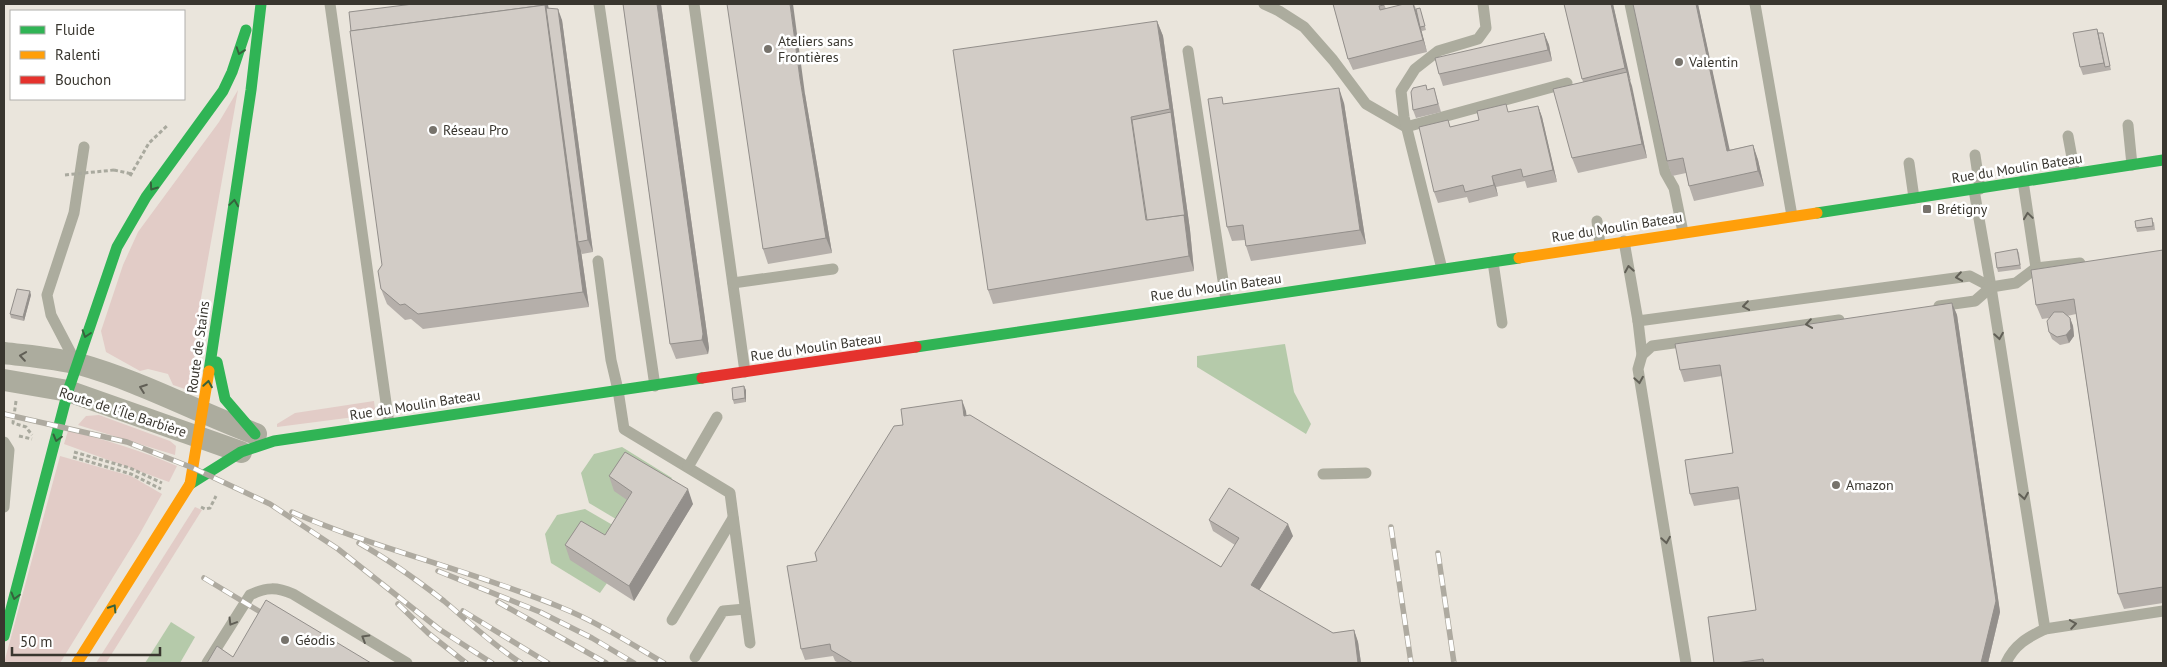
<svg xmlns="http://www.w3.org/2000/svg" width="2167" height="667" viewBox="0 0 2167 667" font-family="'PT Sans',sans-serif">
<style>
.green{fill:#e2ccc7}
.water{fill:#b5caaa}
.lines{fill:none;stroke-linecap:round;stroke-linejoin:round}
.path{stroke:#a9a99e;stroke-width:3;stroke-dasharray:4 2.5;stroke-linecap:butt}
.lane{stroke:#acac9e;stroke-width:11}
.street{stroke:#acac9e;stroke-width:22}
.fast{stroke:#30b455;stroke-width:11}
.slow{stroke:#ff9f0a;stroke-width:11}
.jam{stroke:#e5322d;stroke-width:11}
.rail-casing{stroke:#aeaaa0;stroke-width:5.5}
.rail{stroke:#fff;stroke-width:4;stroke-dasharray:11;stroke-linecap:butt}
.path-bridge{stroke:#a9a99e;stroke-width:3;stroke-dasharray:4 2.5;stroke-linecap:butt}
.wall{fill:#b5afaa}
.shaded-wall{fill:#938f8b}
.building{fill:#d2ccc6;stroke:#938f8b}
.oneway{stroke:#36623c}
.oneway2{stroke:#615f56}
.poi-dot{fill:#77736c;stroke:#fff;stroke-width:2}
.labels{text-anchor:middle;dominant-baseline:central;stroke-width:5;stroke-linejoin:round;paint-order:stroke}
.poi-label{font-size:14px;fill:#39362f;stroke:#fff;text-anchor:start}
.street-label{font-size:14px;fill:#39362f;stroke:#fff}
</style>
<rect width="100%" height="100%" fill="#eae5dc"/>
<g class="green">
<path d="M238,90L196,326L193,386L188,390L173,385L168,374L148,369L140,371L106,352L101,331L123,265L138,232L219,122Z"/>
<path d="M374,401L375,409L370,415L277,427V424L295,413Z"/>
<path d="M99,415L170,441L176,446L175,455L78,425L86,416Z"/>
<path d="M68,431C106,439 141,451 177,466L169,482L64,444Z"/>
<path d="M60,456L131,476L162,494L139,535L60,663H4Z"/>
<path d="M195,507L202,510L106,663H96Z"/>
</g>
<g class="water">
<path d="M1285,344L1294,392L1311,424L1306,434L1197,367V356Z"/>
<path d="M622,447L672,478L666,488L638,507L626,525L589,503L581,473L594,454Z"/>
<path d="M585,509L623,531L607,583L600,593L551,563L545,534L557,515Z"/>
<path d="M171,622L195,637L180,663H145Z"/>
</g>
<g class="lines">
<g class="path">
<path d="M114,170L132,174"/>
<path d="M130,176L149,143L168,125"/>
<path d="M16,401L13,423L26,427L32,435"/>
<path d="M19,436L32,439"/>
<path d="M74,452L130,468L162,483"/>
<path d="M73,457L131,474L161,489"/>
<path d="M201,507L205,509L210,508L216,496"/>
</g>
<g class="lane">
<path d="M330,4L389,424"/>
<path d="M599,4L655,386"/>
<path d="M694,4L745,372"/>
<path d="M1264,4L1279,11L1304,27L1333,60L1366,104L1406,127L1567,83"/>
<path d="M1630,4L1665,172L1674,188L1683,232"/>
<path d="M1755,4L1792,216"/>
<path d="M1188,51L1226,300"/>
<path d="M2128,125L2132,165"/>
<path d="M2068,136L2075,174"/>
<path d="M1975,155L1980,189"/>
<path d="M1909,163L1914,198"/>
<path d="M2023,181L2036,268"/>
<path d="M1597,221L1600,245"/>
<path d="M1624,241L1638,321L1970,276L1991,287L1974,190"/>
<path d="M598,261L611,360L618,390L624,429L730,493L750,643"/>
<path d="M1493,262L1502,323"/>
<path d="M1442,269L1404,117L1401,91L1415,69L1438,51L1478,39L1486,28L1483,4"/>
<path d="M733,283L833,269"/>
<path d="M1991,287L2045,629L2163,611"/>
<path d="M1939,306L1975,301L1991,287L2016,283L2036,268L2080,263"/>
<path d="M1638,321L1642,355"/>
<path d="M74,359L51,315L47,295L74,213L84,147"/>
<path d="M4,442L9,450L4,507"/>
<path d="M688,467L717,417"/>
<path d="M1323,474L1366,473"/>
<path d="M672,620L733,518"/>
<path d="M695,657L723,611L745,609"/>
<path d="M207,663L250,595C266,587 277,587 293,594L407,663"/>
<path d="M1686,663L1638,369L1642,355L1652,346L1839,320"/>
<path d="M2006,663C2014,645 2028,637 2045,629"/>
</g>
<g class="street">
<path d="M4,353C28,356 55,358 79,364C140,381 197,412 256,434"/>
<path d="M4,380L68,391L241,452"/>
</g>
<g class="fast">
<path d="M1817,213L2163,160"/>
<path d="M916,347L1519,258"/>
<path d="M217,362L225,399L255,434"/>
<path d="M209,371L251,90L261,4"/>
<path d="M190,484L241,452L274,441L702,378"/>
<path d="M4,636L68,391L117,247L146,197L223,91L232,72L246,30"/>
</g>
<g class="slow">
<path d="M1519,258L1817,213"/>
<path d="M77,663L190,484L209,371"/>
</g>
<path class="jam" d="M702,378L916,347"/>
<g class="rail-casing">
<g id="rail">
<path d="M4,414L127,442L193,468L270,504L338,549L439,629L492,663"/>
<path d="M292,512C379,550 473,571 560,607C597,622 630,643 664,663"/>
<path d="M1391,527L1411,663"/>
<path d="M359,543C389,560 417,580 444,601C469,622 493,645 521,663"/>
<path d="M1438,553L1454,663"/>
<path d="M438,571L540,612L592,638L634,663"/>
<path d="M204,578L267,616"/>
<path d="M498,602L606,663"/>
<path d="M398,604L428,633L466,663"/>
<path d="M463,611L548,663"/>
</g>
</g>
<use href="#rail" class="rail"/>
<path class="path-bridge" d="M65,175L114,170"/>
</g>
<g class="wall">
<path d="M623,4H661L709,348L708,354L676,359L670,344Z"/>
<path d="M1333,4H1384L1386,9L1414,4L1416,9L1421,12L1426,30L1422,31L1421,30L1427,52L1353,70L1348,59Z"/>
<path d="M1564,4H1613L1647,158L1578,173L1572,158L1583,82Z"/>
<path d="M1633,4H1698L1729,150L1753,145L1758,160L1764,186L1694,201L1689,186L1686,173L1672,176L1667,161Z"/>
<path d="M549,9L562,20L593,252L582,254L581,251L589,307L423,329L411,319L405,320L387,304L381,289L382,265Z"/>
<path d="M1157,21L1163,36L1190,230L1194,271L993,304L988,290Z"/>
<path d="M2097,29L2098,33L2104,37L2111,70L2083,75L2080,67Z"/>
<path d="M1544,33L1549,45L1552,61L1443,86L1439,74Z"/>
<path d="M1434,88L1441,112L1416,118L1413,110L1428,90Z"/>
<path d="M805,94L832,253L768,264L763,249Z"/>
<path d="M1225,103H1344L1366,244L1251,261L1246,246L1245,240L1232,241L1227,227Z"/>
<path d="M1538,106L1542,117L1557,182L1527,188L1525,181L1496,187L1498,196L1469,203L1467,197L1438,203L1434,192L1451,127Z"/>
<path d="M2154,222L2155,230L2137,232L2136,228Z"/>
<path d="M2017,249L2019,253L2021,269L1998,272L1997,268Z"/>
<path d="M2163,250V603L2124,609L2118,594L2076,314L2067,316L2070,318L2073,326L2074,336L2069,343L2060,345L2052,339L2049,332V318L2042,319L2036,305Z"/>
<path d="M31,295L24,321L11,318L10,314Z"/>
<path d="M1952,303L1957,315L2000,612L1988,663H1714L1756,610L1740,499L1694,506L1690,494L1733,453L1722,376L1684,382L1680,370Z"/>
<path d="M746,390V402L734,404L733,400Z"/>
<path d="M966,411V415L1221,567L1235,545L1213,531L1209,520L1293,536L1259,590L1333,633L1354,630L1358,642L1361,663H839L835,661L833,656L805,660L801,649L817,561L903,425Z"/>
<path d="M609,476L693,504L634,601L570,560L565,545L605,535L627,500L614,491Z"/>
</g>
<g class="shaded-wall">
<path d="M545,4H548L580,242H578L581,251L589,307L583,292L545,5Z"/>
<path d="M657,4H661L709,348L708,354L702,340Z"/>
<path d="M790,4H793L805,94L832,253L826,238L800,79Z"/>
<path d="M1413,4L1417,13L1427,52L1423,40Z"/>
<path d="M1611,4H1613L1631,82L1625,68Z"/>
<path d="M1696,4H1698L1733,165L1727,151Z"/>
<path d="M558,9L562,20L593,252L588,240Z"/>
<path d="M1157,21L1163,36L1190,230L1194,271L1189,256L1171,112L1170,109Z"/>
<path d="M1544,33L1549,45L1552,61L1548,50Z"/>
<path d="M1627,72L1632,86L1647,158L1642,144Z"/>
<path d="M1339,88L1344,103L1366,244L1360,230Z"/>
<path d="M1538,106L1542,117L1557,182L1553,170Z"/>
<path d="M1753,145L1758,160L1764,186L1758,171Z"/>
<path d="M1492,176L1496,187L1498,196L1494,185Z"/>
<path d="M30,291L31,295L24,321L23,317Z"/>
<path d="M1952,303L1957,315L2000,612L1988,663H1981Z"/>
<path d="M2070,318L2073,326L2074,336L2069,343L2066,335Z"/>
<path d="M744,386L746,390V402L745,398Z"/>
<path d="M962,400L966,411L968,427L964,416Z"/>
<path d="M688,489L693,504L634,601L629,586Z"/>
<path d="M1288,524L1293,536L1255,597L1251,585Z"/>
<path d="M1354,630L1358,642L1361,663H1358Z"/>
</g>
<g class="building">
<path d="M413,4H545L546,8L545,5L351,31L349,12Z"/>
<path d="M623,4H657L703,334L702,340L670,344Z"/>
<path d="M727,4H790L800,79L826,238L763,249Z"/>
<path d="M1333,4H1383L1384,5L1379,6L1380,10L1404,4H1413L1423,40L1348,59Z"/>
<path d="M1564,4H1611L1625,68L1582,79Z"/>
<path d="M1633,4H1696L1727,151L1753,145L1758,171L1689,186L1683,158L1667,161Z"/>
<path d="M545,5L583,292L418,314L405,304L400,305L381,289L378,271L382,265L350,31Z"/>
<path d="M546,8L558,9L588,240L578,242Z"/>
<path d="M1420,8L1425,26L1420,27L1416,9Z"/>
<path d="M1157,21L1170,109L1131,117L1146,220L1184,215L1189,256L988,290L953,50Z"/>
<path d="M2097,29L2104,63L2080,67L2073,33Z"/>
<path d="M1544,33L1548,50L1439,74L1435,58Z"/>
<path d="M2098,33H2103L2110,66L2105,67Z"/>
<path d="M1627,72L1642,144L1572,158L1553,89Z"/>
<path d="M1426,85L1427,90L1434,88L1438,104L1413,110L1411,92L1413,88Z"/>
<path d="M1339,88L1360,230L1246,246L1243,225L1227,227L1208,99L1222,97L1223,104Z"/>
<path d="M1506,104L1508,112L1538,106L1553,170L1523,177L1521,169L1492,176L1494,185L1465,192L1463,185L1434,192L1419,127L1448,120L1450,127L1479,120L1477,111Z"/>
<path d="M1171,112L1185,218L1184,215L1147,220L1132,120Z"/>
<path d="M2152,218L2153,226L2136,228L2135,221Z"/>
<path d="M2017,249L2020,265L1997,268L1995,253Z"/>
<path d="M2163,250V587L2118,594L2074,299L2036,305L2031,270Z"/>
<path d="M17,289L30,291L23,317L10,314Z"/>
<path d="M1952,303L1996,601L1981,663H1764L1763,659L1736,663H1714L1708,617L1756,610L1738,487L1690,494L1685,460L1733,453L1720,365L1680,370L1675,344Z"/>
<path d="M2054,312H2063L2070,318L2071,329L2066,335L2057,337L2049,332L2047,321Z"/>
<path d="M744,386L745,398L733,400L732,388Z"/>
<path d="M962,400L964,416L970,415L1221,567L1239,538L1209,520L1229,488L1288,524L1251,585L1333,633L1354,630L1358,663H853L831,650L830,644L801,649L787,566L817,561L815,553L894,426L903,425L901,409Z"/>
<path d="M625,452L688,489L629,586L565,545L581,521L605,535L632,492L609,476Z"/>
<path d="M266,600L371,663H207L217,646L233,657Z"/>
</g>
<defs><path id="oneway-chevron" d="M-2-3.5L2.5 0L-2 3.5" fill="none" stroke-width="1.6" stroke-linecap="round" stroke-linejoin="round" transform="scale(1.25)"/></defs>
<g class="oneway">
<use href="#oneway-chevron" transform="translate(240 51) rotate(109)"/>
<use href="#oneway-chevron" transform="translate(153 187) rotate(125)"/>
<use href="#oneway-chevron" transform="translate(234 203) rotate(-82)"/>
<use href="#oneway-chevron" transform="translate(86 334) rotate(108)"/>
<use href="#oneway-chevron" transform="translate(208 384) rotate(-81)"/>
<use href="#oneway-chevron" transform="translate(57 438) rotate(105)"/>
<use href="#oneway-chevron" transform="translate(15 596) rotate(105)"/>
<use href="#oneway-chevron" transform="translate(113 608) rotate(-58)"/>
</g>
<g class="oneway2">
<use href="#oneway-chevron" transform="translate(2028 216) rotate(-98)"/>
<use href="#oneway-chevron" transform="translate(1629 269) rotate(-100)"/>
<use href="#oneway-chevron" transform="translate(1959 277) rotate(172)"/>
<use href="#oneway-chevron" transform="translate(1746 306) rotate(172)"/>
<use href="#oneway-chevron" transform="translate(1809 324) rotate(172)"/>
<use href="#oneway-chevron" transform="translate(1999 336) rotate(81)"/>
<use href="#oneway-chevron" transform="translate(23 356) rotate(-172)"/>
<use href="#oneway-chevron" transform="translate(1639 380) rotate(81)"/>
<use href="#oneway-chevron" transform="translate(143 388) rotate(-160)"/>
<use href="#oneway-chevron" transform="translate(2024 496) rotate(81)"/>
<use href="#oneway-chevron" transform="translate(1666 540) rotate(81)"/>
<use href="#oneway-chevron" transform="translate(232 622) rotate(121)"/>
<use href="#oneway-chevron" transform="translate(2073 624) rotate(-9)"/>
<use href="#oneway-chevron" transform="translate(365 638) rotate(-149)"/>
</g>
<g class="poi-dot">
<circle cx="768" cy="49" r="5"/>
<circle cx="1679" cy="62" r="5"/>
<circle cx="433" cy="130" r="5"/>
<rect x="1922" y="204" width="10" height="10" rx="2.5"/>
<circle cx="1836" cy="485" r="5"/>
<circle cx="285" cy="640" r="5"/>
</g>
<g class="labels">
<g class="poi-label">
<text x="778" y="41">Ateliers sans<tspan x="778" dy="16">Frontières</tspan></text>
<text x="1689" y="62">Valentin</text>
<text x="443" y="130">Réseau Pro</text>
<text x="1937" y="209">Brétigny</text>
<text x="1846" y="485">Amazon</text>
<text x="295" y="640">Géodis</text>
</g>
<g class="street-label">
<text transform="translate(2017 168) rotate(-9)">Rue du Moulin Bateau</text>
<text transform="translate(1617 227) rotate(-9)">Rue du Moulin Bateau</text>
<text transform="translate(1216 287) rotate(-8)">Rue du Moulin Bateau</text>
<text transform="translate(198 347) rotate(-82)">Route de Stains</text>
<text transform="translate(816 347) rotate(-8)">Rue du Moulin Bateau</text>
<text transform="translate(415 405) rotate(-9)">Rue du Moulin Bateau</text>
<text transform="translate(123 412) rotate(18)">Route de l'Île Barbière</text>
</g>
</g>
<rect width="2167" height="667" fill="none" stroke="#39362f" stroke-width="10"/>
<rect x="10" y="10" width="175" height="90" fill="#ffffff" stroke="#b0afac"/>
<rect x="20" y="26" width="25" height="8" fill="#30b455" stroke="#b0afac"/>
<text x="55" y="35" font-size="15" fill="#39362f">Fluide</text>
<rect x="20" y="51" width="25" height="8" fill="#ff9f0a" stroke="#b0afac"/>
<text x="55" y="60" font-size="15" fill="#39362f">Ralenti</text>
<rect x="20" y="76" width="25" height="8" fill="#e5322d" stroke="#b0afac"/>
<text x="55" y="85" font-size="15" fill="#39362f">Bouchon</text>
<path d="M12 647v8h148v-8" fill="none" stroke="#39362f" stroke-width="2.5"/>
<text x="20" y="647" font-size="15" fill="#39362f" stroke="#ffffff" stroke-width="4" paint-order="stroke">50 m</text>
</svg>
